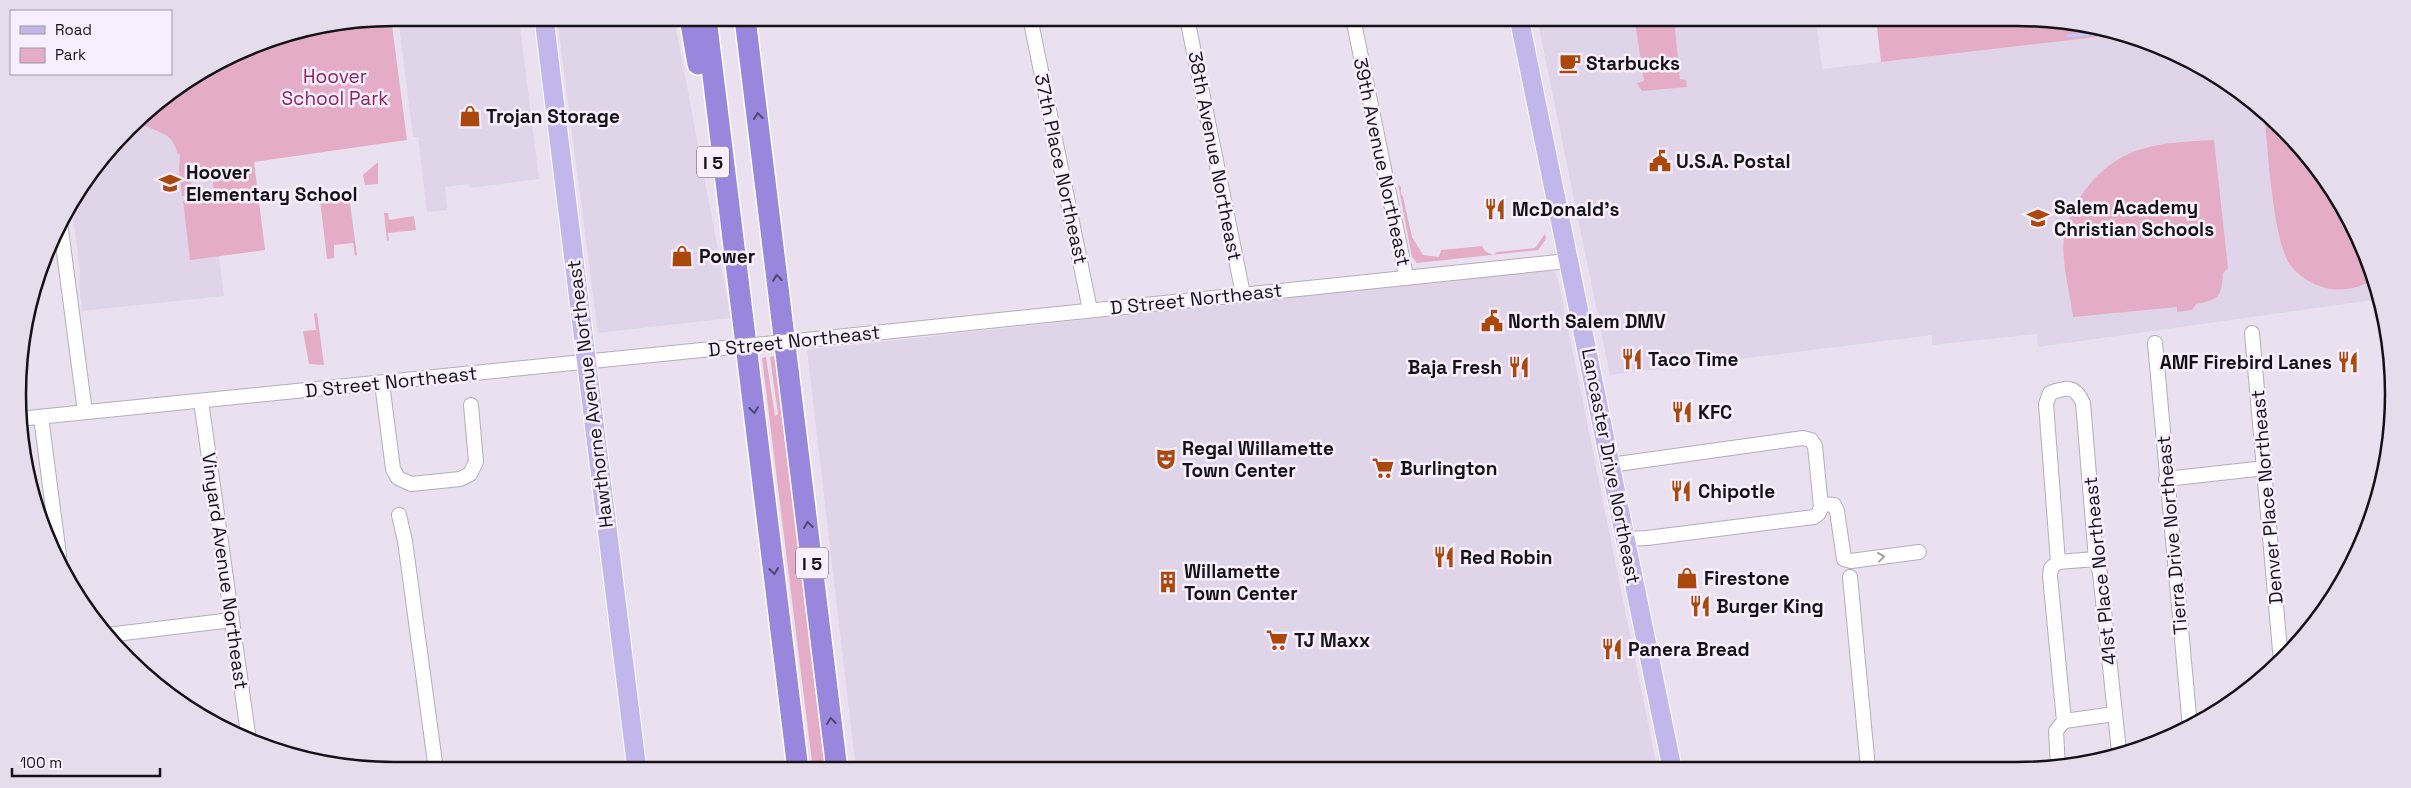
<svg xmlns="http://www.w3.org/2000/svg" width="2411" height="788" viewBox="0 0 2411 788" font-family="'Space Grotesk',sans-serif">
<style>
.built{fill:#e0d4e9}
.green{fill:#e5acc7}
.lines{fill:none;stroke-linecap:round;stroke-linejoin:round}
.stream{stroke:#bdcbfe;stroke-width:3}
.minor-casing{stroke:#b4acba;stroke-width:16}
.major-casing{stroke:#fff;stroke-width:21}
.highway-casing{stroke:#fff;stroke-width:24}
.minor{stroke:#fff;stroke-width:14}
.major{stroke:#c1b7eb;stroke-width:19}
.highway{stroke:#9887dd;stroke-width:21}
.minor-bridge-casing{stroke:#b4acba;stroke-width:16;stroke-linecap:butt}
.minor-bridge{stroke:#fff;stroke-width:14}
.oneway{stroke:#504770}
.oneway2{stroke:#a1a0a2}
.labels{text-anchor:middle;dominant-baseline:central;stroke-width:5;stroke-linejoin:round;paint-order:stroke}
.shield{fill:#f7effe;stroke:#59545c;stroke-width:1}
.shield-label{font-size:18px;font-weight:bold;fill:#151217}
.poi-label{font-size:19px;font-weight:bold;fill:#151217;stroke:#f7effe;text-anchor:start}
.park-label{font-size:19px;fill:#8c2362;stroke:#f7effe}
.street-label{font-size:19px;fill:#151217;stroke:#f7effe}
.rim{fill:none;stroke:#151217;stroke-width:2.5}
</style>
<rect width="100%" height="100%" fill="#eae1f0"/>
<g class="built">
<path d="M398,18H519L539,179L470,188L469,184L445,187L447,210L427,212L418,137H413Z"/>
<path d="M557,18H674L731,318L598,333Z"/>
<path d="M1537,18H1816L1822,69L2121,34L2161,46L2226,81L2283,128L2330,185L2365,250L2380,299L2038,347L2037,334L1932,345V335L1610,375Z"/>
<path d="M239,53L265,250L219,256L224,296L82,311L79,284L80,271L71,203L95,165L146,111Z"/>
<path d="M1546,269L1555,273L1558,279L1657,768L856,770L807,350Z"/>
</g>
<g class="green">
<path d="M391,18L407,140L254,162L265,250L190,260L183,201L214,196L212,172L190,175L192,195L182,196L179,169L180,155L177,153C174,131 153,132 136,121L146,111L250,46L321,25Z"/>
<path d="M1669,18H1682L1674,19L1680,79L1686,80L1687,87L1642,91L1637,83L1644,81L1635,22Z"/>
<path d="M1876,18H2017L2091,25L2096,26L2097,37L1881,62Z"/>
<path d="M2264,112C2315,154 2354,215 2374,279C2360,288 2342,292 2326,288C2312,284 2300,277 2291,266C2272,241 2268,146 2264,112Z"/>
<path d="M2214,140L2228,268L2223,273C2222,296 2219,300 2196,304L2192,310L2177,312V307L2073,317C2070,292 2061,262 2064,237C2067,218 2077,200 2089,185C2124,143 2163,143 2214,140Z"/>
<path d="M378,162V184L365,185L363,175Z"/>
<path d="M1398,184L1401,187V194L1403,197L1412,237L1423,255L1439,257L1441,250L1482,246L1485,251L1493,255L1497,252L1535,248L1545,234L1546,239L1538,250L1417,263L1412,257Z"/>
<path d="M349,196L357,255L355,256L353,243L334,245V258L327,259L320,200Z"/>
<path d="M384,213H388L389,220L414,216L416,230L388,233L389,240L387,241Z"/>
<path d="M317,313L324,365L309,364L303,331L316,330L314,314Z"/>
<path d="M775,356L825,770H813L762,358L766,357L775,416L778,414L770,357Z"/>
</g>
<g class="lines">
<path class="stream" d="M2068,36L2114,32"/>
<g class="minor-casing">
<g id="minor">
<path d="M1187,18L1243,294"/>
<path d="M1353,18L1406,276"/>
<path d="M1032,27L1090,310"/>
<path d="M60,222L85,412"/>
<path d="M2252,333L2281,662"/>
<path d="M826,338L1568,261"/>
<path d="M2155,343L2190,727"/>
<path d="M382,383L393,469L398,478L411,484L460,479L470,474L476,462L471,405"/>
<path d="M201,401L249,741"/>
<path d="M41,417L59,555"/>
<path d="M18,419L702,350"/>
<path d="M1610,465L1803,438L1811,440L1815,446L1821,507L1819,513L1814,517L1647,538L1625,539"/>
<path d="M2166,479L2265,468"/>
<path d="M1821,504L1834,505L1837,511L1844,559L1851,561L1919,552"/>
<path d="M399,515L405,541L436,770"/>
<path d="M2058,562L2096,559"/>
<path d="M1850,577L1868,768"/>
<path d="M107,635L232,620"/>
<path d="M2064,721L2115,714"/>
<path d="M2058,767L2056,731L2064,721L2050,576L2051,568L2058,562L2046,404L2050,393C2067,387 2075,385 2083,403L2096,559L2100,573L2119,751"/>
</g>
</g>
<g class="major-casing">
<g id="major">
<path d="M544,18L637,770"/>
<path d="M1519,18L1672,768"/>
</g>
</g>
<g class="highway-casing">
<g id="highway">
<path d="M690,18L698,64"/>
<path d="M706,18L798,770"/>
<path d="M745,18L837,770"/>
</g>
</g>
<use href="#minor" class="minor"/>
<use href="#major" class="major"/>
<use href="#highway" class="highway"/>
<g class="minor-bridge-casing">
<path id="minor-bridge" d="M702,350L826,338"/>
</g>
<use href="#minor-bridge" class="minor-bridge"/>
</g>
<defs><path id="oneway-chevron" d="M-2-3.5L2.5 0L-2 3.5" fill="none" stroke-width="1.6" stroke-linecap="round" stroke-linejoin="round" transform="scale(1.25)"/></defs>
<g class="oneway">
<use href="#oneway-chevron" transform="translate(758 116) rotate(-97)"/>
<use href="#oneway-chevron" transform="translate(777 278) rotate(-97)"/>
<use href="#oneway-chevron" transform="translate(754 410) rotate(83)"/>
<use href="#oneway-chevron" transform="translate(808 525) rotate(-97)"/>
<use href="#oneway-chevron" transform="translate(774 571) rotate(83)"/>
<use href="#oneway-chevron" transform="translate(831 721) rotate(-97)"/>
</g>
<use class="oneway2" href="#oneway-chevron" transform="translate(1881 557) rotate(-7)"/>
<defs>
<g id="cafe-bare" transform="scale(1.725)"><path d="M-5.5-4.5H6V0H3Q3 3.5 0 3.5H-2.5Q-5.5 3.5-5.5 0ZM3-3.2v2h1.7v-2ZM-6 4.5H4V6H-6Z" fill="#ab490d" stroke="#f7effe" stroke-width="2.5" paint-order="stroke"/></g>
<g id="shop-bare" transform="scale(1.725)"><path d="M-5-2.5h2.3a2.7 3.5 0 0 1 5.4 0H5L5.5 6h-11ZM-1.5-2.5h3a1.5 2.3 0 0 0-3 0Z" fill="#ab490d" stroke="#f7effe" stroke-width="2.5" paint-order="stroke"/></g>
<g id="civic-bare" transform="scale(1.725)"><path d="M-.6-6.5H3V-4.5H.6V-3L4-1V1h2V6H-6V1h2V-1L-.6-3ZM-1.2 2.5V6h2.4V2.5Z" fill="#ab490d" stroke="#f7effe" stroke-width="2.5" paint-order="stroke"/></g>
<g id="school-bare" transform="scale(1.725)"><path d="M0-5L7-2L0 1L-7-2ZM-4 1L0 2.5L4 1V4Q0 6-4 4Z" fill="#ab490d" stroke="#f7effe" stroke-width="2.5" paint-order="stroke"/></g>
<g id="restaurant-bare" transform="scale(1.725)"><path d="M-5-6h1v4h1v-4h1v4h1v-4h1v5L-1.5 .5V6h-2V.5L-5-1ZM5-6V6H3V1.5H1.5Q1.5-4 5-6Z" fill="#ab490d" stroke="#f7effe" stroke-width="2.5" paint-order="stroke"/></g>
<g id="theatre-bare" transform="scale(1.725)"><path d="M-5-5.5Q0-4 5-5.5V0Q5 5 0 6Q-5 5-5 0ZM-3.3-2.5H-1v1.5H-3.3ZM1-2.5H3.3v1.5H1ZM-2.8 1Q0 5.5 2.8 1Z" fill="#ab490d" stroke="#f7effe" stroke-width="2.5" paint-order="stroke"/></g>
<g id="supermarket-bare" transform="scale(1.725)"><path d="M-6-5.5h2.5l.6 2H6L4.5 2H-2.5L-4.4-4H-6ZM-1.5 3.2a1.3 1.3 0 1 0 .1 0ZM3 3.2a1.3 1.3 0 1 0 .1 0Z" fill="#ab490d" stroke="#f7effe" stroke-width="2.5" paint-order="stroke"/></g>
<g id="building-bare" transform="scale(1.725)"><path d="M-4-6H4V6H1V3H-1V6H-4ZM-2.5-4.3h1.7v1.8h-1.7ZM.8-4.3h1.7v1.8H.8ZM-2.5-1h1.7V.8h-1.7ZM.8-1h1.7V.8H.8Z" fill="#ab490d" stroke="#f7effe" stroke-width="2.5" paint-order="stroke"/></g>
</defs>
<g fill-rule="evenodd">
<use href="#cafe-bare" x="1570" y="63"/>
<use href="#shop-bare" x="470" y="116"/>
<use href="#civic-bare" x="1660" y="161"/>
<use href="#school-bare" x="170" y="183"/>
<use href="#restaurant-bare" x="1495" y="209"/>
<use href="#school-bare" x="2038" y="218"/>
<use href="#shop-bare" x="682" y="256"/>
<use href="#civic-bare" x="1492" y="321"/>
<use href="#restaurant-bare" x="1632" y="359"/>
<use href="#restaurant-bare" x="2348" y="362"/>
<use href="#restaurant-bare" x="1519" y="367"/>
<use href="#restaurant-bare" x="1682" y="412"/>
<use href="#theatre-bare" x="1166" y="459"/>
<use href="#supermarket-bare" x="1383" y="468"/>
<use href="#restaurant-bare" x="1681" y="491"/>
<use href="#restaurant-bare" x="1444" y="557"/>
<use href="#shop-bare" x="1687" y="578"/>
<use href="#building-bare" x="1168" y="582"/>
<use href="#restaurant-bare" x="1700" y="606"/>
<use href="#supermarket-bare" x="1277" y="640"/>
<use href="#restaurant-bare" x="1612" y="649"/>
</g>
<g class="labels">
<g class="shield">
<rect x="697" y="146.5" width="32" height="31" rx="4"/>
<rect x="796" y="547.5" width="32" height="31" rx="4"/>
</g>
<g class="shield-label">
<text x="713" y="162">I 5</text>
<text x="812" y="563">I 5</text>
</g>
<g class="poi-label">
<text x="1586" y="63">Starbucks</text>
<text x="486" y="116">Trojan Storage</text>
<text x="1676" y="161">U.S.A. Postal</text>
<text x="186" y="172">Hoover<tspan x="186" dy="22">Elementary School</tspan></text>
<text x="2054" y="207">Salem Academy<tspan x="2054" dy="22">Christian Schools</tspan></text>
<text x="1512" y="209">McDonald's</text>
<text x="699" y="256">Power</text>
<text x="1508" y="321">North Salem DMV</text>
<text x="1648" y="359">Taco Time</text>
<text x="2332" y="362" text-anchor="end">AMF Firebird Lanes</text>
<text x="1502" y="367" text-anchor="end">Baja Fresh</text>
<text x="1698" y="412">KFC</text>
<text x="1182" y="448">Regal Willamette<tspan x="1182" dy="22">Town Center</tspan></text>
<text x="1400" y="468">Burlington</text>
<text x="1698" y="491">Chipotle</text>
<text x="1460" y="557">Red Robin</text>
<text x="1184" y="571">Willamette<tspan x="1184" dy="22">Town Center</tspan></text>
<text x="1704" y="578">Firestone</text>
<text x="1716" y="606">Burger King</text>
<text x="1294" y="640">TJ Maxx</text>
<text x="1628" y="649">Panera Bread</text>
</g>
<g class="park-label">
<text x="335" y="76">Hoover<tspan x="335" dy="22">School Park</tspan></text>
</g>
<g class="street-label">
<text transform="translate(1215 156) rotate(79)">38th Avenue Northeast</text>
<text transform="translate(1382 162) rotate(78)">39th Avenue Northeast</text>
<text transform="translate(1061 169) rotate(78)">37th Place Northeast</text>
<text transform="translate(1196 299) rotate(-6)">D Street Northeast</text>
<text transform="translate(794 341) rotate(-6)">D Street Northeast</text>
<text transform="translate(391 382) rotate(-6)">D Street Northeast</text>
<text transform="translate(590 394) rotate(-97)">Hawthorne Avenue Northeast</text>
<text transform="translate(1611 466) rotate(79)">Lancaster Drive Northeast</text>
<text transform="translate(2267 497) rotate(-95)">Denver Place Northeast</text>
<text transform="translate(2172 535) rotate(-95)">Tierra Drive Northeast</text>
<text transform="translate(225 571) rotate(82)">Vinyard Avenue Northeast</text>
<text transform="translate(2100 571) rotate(-96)">41st Place Northeast</text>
</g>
</g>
<path d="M0 0H2411V788H0ZM394 26H2017A368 368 0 0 1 2385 394V394A368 368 0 0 1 2017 762H394A368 368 0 0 1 26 394V394A368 368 0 0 1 394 26Z" fill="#e5ddec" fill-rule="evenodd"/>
<path class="rim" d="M394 26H2017A368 368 0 0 1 2385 394V394A368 368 0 0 1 2017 762H394A368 368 0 0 1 26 394V394A368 368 0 0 1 394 26Z"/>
<rect x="10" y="10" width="162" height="65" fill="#f7effe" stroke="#9d97a2"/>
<rect x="20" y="26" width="25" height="8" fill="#c1b7eb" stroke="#9d97a2"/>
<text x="55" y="35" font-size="15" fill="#151217">Road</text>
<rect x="20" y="48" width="25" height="15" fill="#e5acc7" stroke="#9d97a2"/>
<text x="55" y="60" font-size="15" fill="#151217">Park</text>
<path d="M12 768v8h148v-8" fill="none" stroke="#151217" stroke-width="2.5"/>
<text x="20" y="768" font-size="15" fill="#151217" stroke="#f7effe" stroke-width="4" paint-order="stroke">100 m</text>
</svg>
